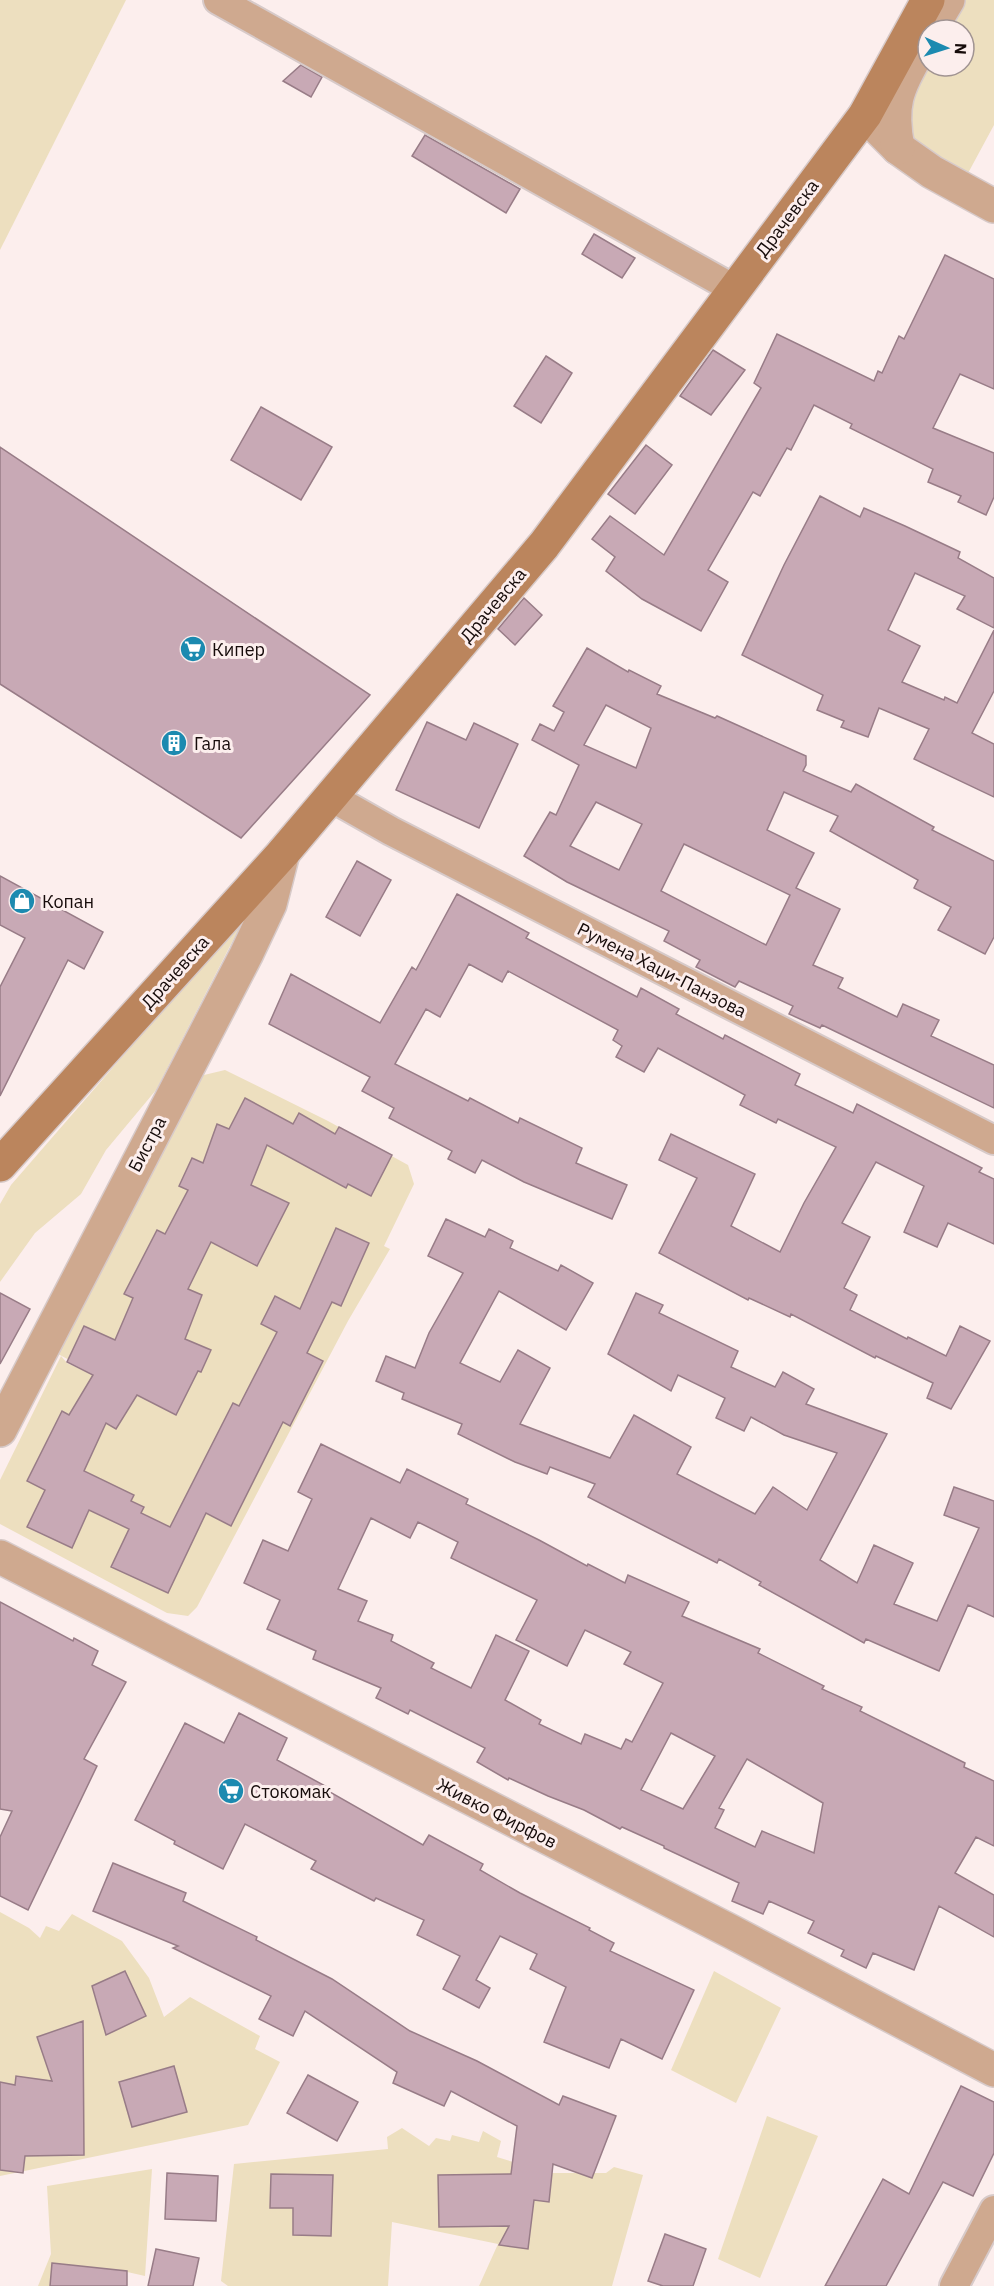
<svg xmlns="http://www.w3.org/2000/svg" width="994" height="2286" viewBox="0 0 994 2286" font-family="'IBM Plex Sans',sans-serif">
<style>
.green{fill:#eddfbf;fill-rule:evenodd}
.building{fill:#c8a9b5;stroke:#987c87;stroke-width:1.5;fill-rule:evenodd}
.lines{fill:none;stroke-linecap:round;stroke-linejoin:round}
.minor-casing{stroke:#d7cac9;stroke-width:32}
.tertiary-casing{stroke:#d7cac9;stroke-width:36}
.secondary-casing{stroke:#d7cac9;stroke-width:36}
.minor{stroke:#cfa98f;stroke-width:28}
.tertiary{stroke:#cfa98f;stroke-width:33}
.secondary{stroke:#bb855d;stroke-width:33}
.labels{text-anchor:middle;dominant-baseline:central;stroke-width:6;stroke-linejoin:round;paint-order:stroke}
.street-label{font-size:18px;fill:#160b0a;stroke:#fceeed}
.poi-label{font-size:18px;fill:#160b0a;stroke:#fceeed;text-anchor:start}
</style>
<rect width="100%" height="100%" fill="#fceeed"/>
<g class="green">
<path d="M0,0H126L0,250Z"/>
<path d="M928,0H994V125L960,188L898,148ZM928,30H964V66H928Z"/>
<path d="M247,913L156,1090L106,1150L81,1194L35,1233L0,1282V1204L11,1185Z"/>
<path d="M225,1070L328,1121L408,1165L414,1184L384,1246L390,1249L348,1321L197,1607L188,1616L167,1613L0,1524V1480L61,1356L67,1363L126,1390L58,1354L193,1089L204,1075Z"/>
<path d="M0,1912L29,1928L40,1938L46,1926L59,1931L72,1914L122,1941L149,1978L164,2017L190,1997L260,2036L255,2049L280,2062L248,2125L0,2176Z"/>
<path d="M714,1971L781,2008L736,2103L671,2070Z"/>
<path d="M767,2116L818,2136L760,2278L718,2259Z"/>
<path d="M402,2128L429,2146L436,2138L450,2141L452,2135L479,2142L483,2131L501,2141L497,2157L513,2162L527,2173H606L614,2167L643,2175L612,2286H479L498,2244L392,2222L388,2286H228L221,2281L234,2164L388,2149L387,2137Z"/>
<path d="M152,2169L145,2276L114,2269L110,2283L125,2286H38L51,2254L47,2186Z"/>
</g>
<g class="building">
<path d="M301,65L322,77L311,97L283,81Z"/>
<path d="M425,135L520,189L506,213L412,156Z"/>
<path d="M594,234L635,258L622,278L582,254Z"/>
<path d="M945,255L994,279V389L960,374L933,428L994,453V497L986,515L958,502L961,496L928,482L933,469L850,428L852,424L814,405L791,450L787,448L760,496L753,492L708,570L728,582L701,631L642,599L606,571L615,557L592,539L610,516L664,555L761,388L754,383L777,334L874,381L878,371L882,373L899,336L904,339Z"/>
<path d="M713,350L745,370L711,415L680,396Z"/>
<path d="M546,356L572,373L541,423L514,406Z"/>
<path d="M261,407L332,447L301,500L231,460Z"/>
<path d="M646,445L672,465L635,514L608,494Z"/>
<path d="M0,447L370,695L241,838L0,684Z"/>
<path d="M820,496L860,517L864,508L905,526L960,552L958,558L994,578V628L957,609L965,596L915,573L888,630L920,646L902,682L944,700L945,697L957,703L994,630V691L972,733L994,744V797L914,759L929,729L879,708L868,737L841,727L844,721L817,710L823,695L742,655L784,565Z"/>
<path d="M524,598L542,615L515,645L498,629Z"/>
<path d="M587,648L628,672L629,670L661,686L657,694L715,718L717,716L806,756V765L803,771L851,792L856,784L934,827L932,830L994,861V937L985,954L938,930L951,907L914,888L918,880L830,831L838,816L784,792L767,830L814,853L796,888L840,909L813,965L843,978L838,988L897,1017L903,1004L939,1020L931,1036L994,1065V1108L822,1025L820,1028L789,1014L793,1006L739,981L735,987L696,967L700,960L664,941L669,931L567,882L524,856L550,812L556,815L579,765L532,740L540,724L554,731L564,712L553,706ZM606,705L651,728L636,768L584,745ZM596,802L642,824L619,870L570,846ZM684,844L790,895L766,945L661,891Z"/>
<path d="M427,722L466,740L474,723L518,744L479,828L396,790Z"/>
<path d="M357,861L391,880L360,936L326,917Z"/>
<path d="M0,876L103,932L84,969L68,960L0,1096V987L25,938L0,925Z"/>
<path d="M457,894L529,933L526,938L637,997L641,988L679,1009L676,1014L723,1039L725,1035L800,1074L795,1085L853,1113L857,1104L982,1168L979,1172L994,1179V1244L948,1223L937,1247L904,1232L924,1186L876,1162L842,1223L870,1237L844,1288L857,1295L850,1310L907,1339L908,1337L946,1356L960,1326L990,1341L951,1409L927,1398L933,1383L876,1356L875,1358L791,1314L790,1317L749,1298L748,1300L659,1253L697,1178L659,1160L671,1134L755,1174L731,1226L780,1252L804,1203L836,1147L778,1119L776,1123L740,1105L745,1095L658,1048L644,1072L616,1057L622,1046L613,1040L618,1030L508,971L502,982L469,964L440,1017L426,1009L395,1064L468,1101L470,1098L518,1123L520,1118L582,1148L576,1163L627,1185L612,1219L524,1182L482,1160L475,1173L448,1159L452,1151L389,1118L394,1108L362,1091L370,1077L269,1024L291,974L380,1023L412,967L416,970Z"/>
<path d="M245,1098L293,1124L299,1113L335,1134L339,1127L392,1155L371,1196L348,1184L346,1188L267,1145L251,1185L289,1203L257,1266L211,1242L188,1289L202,1295L185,1339L211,1350L201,1372L198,1371L176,1415L137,1395L116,1429L106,1423L84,1471L134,1495L131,1501L144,1507L141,1513L170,1527L233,1403L239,1406L277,1332L261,1324L275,1296L300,1309L336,1228L369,1243L341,1306L332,1302L307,1353L323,1361L290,1426L283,1422L231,1526L206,1513L168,1593L111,1567L129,1529L89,1510L72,1548L27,1527L45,1490L27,1481L62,1411L69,1415L93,1375L67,1362L84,1326L115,1340L133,1298L124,1294L157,1230L165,1234L188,1190L179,1186L192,1158L203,1163L217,1124L229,1129Z"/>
<path d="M446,1219L485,1237L489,1229L513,1241L510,1248L558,1271L561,1265L593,1283L566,1330L499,1291L460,1363L500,1382L518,1350L550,1368L520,1424L610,1458L634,1415L691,1447L677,1474L755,1514L773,1487L807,1510L837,1453L784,1435L751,1417L744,1431L716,1418L725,1398L678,1375L671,1391L608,1354L636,1293L663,1305L659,1313L738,1351L731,1367L775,1387L783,1372L814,1389L806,1404L887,1434L820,1560L857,1583L874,1545L913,1563L894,1604L937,1621L979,1528L944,1515L954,1487L994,1501V1617L968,1605L939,1671L866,1639L864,1643L759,1585L761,1582L719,1559L717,1563L588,1497L595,1484L550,1467L547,1474L515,1462L458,1434L462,1424L402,1399L404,1393L376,1381L386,1356L415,1368L429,1333L463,1273L428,1256Z"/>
<path d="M0,1293L30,1309L0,1364Z"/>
<path d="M321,1444L400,1483L407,1469L468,1499L466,1504L539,1540L587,1566L588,1564L625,1583L628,1575L689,1602L682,1616L760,1649L758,1653L824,1686L822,1689L862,1707L860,1711L965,1763L964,1767L994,1781V1846L976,1837L955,1873L994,1895V1937L939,1906L914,1970L873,1953L866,1968L841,1956L844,1950L808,1933L814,1921L769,1901L763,1914L732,1901L739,1883L664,1848V1846L622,1827L620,1829L584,1810L548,1796L509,1778L508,1780L477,1762L485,1748L410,1710L408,1714L376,1698L381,1688L313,1659L316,1651L267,1629L280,1600L244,1583L263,1540L288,1551L312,1499L298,1492ZM371,1518L410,1538L418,1522L458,1542L451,1558L537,1600L516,1640L567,1666L585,1630L631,1652L624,1664L663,1683L632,1742L626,1739L621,1749L585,1734L581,1744L539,1724L541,1720L505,1700L529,1651L496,1635L471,1688L431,1668L434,1663L391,1641L393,1635L358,1621L367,1601L338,1589ZM671,1733L715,1756L683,1809L641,1790ZM747,1759L823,1803L814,1853L762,1831L755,1847L715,1828L724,1810L719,1808Z"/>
<path d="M0,1602L73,1641L74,1638L98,1651L92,1665L126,1682L84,1759L97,1766L28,1910L0,1896V1837L12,1811L0,1809Z"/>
<path d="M239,1713L287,1738L277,1760L329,1788L328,1791L423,1845L429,1835L483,1864L480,1870L520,1893L590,1928L589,1930L614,1943L610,1951L694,1990L662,2059L621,2039L609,2068L544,2042L566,1987L530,1969L537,1954L500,1936L476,1980L490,1988L479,2008L443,1989L460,1956L417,1935L424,1920L376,1898L374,1901L311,1869L316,1861L245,1824L223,1869L174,1844L175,1841L135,1820L185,1723L224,1743Z"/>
<path d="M113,1863L186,1893L183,1901L257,1937L256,1940L332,1979L410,2031L477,2061L559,2105L563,2096L616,2116L592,2178L553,2164L549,2202L534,2200L528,2249L499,2245L509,2226L439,2227L438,2175L511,2174L517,2126L451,2091L444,2106L393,2083L397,2072L305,2011L293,2036L259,2019L271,1996L173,1948L178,1946L93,1911Z"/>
<path d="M125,1971L146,2016L106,2035L92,1986Z"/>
<path d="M83,2021L84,2155L25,2156L23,2173L0,2170V2082L15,2085L16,2076L52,2081L37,2037Z"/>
<path d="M174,2066L187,2112L132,2127L119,2082Z"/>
<path d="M308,2075L358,2102L337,2141L287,2113Z"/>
<path d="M961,2086L994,2102V2153L973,2196L943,2182L886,2286H825L883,2179L909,2194Z"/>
<path d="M167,2173L218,2176L216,2221L165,2219Z"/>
<path d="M271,2174L333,2175L331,2236L293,2235V2208H270Z"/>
<path d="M665,2234L706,2249L693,2286H663L648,2281Z"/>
<path d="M156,2249L199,2258L193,2286H148Z"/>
<path d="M52,2263L127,2271V2286H50Z"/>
</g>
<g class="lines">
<g class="minor-casing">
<g id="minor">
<path d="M218,0L734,289"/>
<path d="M331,797L391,831L994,1140"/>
<path d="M954,2286L994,2210"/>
</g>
</g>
<g class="tertiary-casing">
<g id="tertiary">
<path d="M930,30L948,0"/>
<path d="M865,115L898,148L932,172L994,206"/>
<path d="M898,148C889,102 898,88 920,48"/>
<path d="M0,1430L246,955L270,904L283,853"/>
<path d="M0,1557L732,1932L994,2070"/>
</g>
</g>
<g class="secondary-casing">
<path id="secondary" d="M0,1165L283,853L544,545L865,115L928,0"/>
</g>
<use href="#minor" class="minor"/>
<use href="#tertiary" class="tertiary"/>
<use href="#secondary" class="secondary"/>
</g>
<defs>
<g id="supermarket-disc" transform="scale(1.35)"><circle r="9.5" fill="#1c8ab0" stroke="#fceeed"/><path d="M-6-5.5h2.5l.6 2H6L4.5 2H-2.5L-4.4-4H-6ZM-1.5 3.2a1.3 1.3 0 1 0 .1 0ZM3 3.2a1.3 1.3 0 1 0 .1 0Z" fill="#fff"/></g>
<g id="building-disc" transform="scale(1.35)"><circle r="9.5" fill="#1c8ab0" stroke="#fceeed"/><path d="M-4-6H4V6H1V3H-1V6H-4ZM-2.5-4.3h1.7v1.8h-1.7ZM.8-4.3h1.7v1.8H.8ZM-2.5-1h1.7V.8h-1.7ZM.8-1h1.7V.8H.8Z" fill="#fff"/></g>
<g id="shop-disc" transform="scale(1.35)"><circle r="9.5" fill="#1c8ab0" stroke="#fceeed"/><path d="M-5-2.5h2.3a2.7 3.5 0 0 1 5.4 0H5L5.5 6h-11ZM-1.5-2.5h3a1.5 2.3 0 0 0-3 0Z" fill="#fff"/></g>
</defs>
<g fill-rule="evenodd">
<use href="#supermarket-disc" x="193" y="649"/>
<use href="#building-disc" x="174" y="743"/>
<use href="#shop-disc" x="22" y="901"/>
<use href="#supermarket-disc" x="231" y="1791"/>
</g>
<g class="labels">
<g class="street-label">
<text transform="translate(787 218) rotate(-53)">Драчевска</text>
<text transform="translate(493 605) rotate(-50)">Драчевска</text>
<text transform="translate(662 970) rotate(27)">Румена Хаџи-Панзова</text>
<text transform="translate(175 972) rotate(-48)">Драчевска</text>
<text transform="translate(147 1144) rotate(-62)">Бистра</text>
<text transform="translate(497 1813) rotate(27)">Живко Фирфов</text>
</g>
<g class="poi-label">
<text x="212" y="649">Кипер</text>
<text x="194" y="743">Гала</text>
<text x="42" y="901">Копан</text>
<text x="250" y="1791">Стокомак</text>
</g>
</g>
<g transform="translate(946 48) rotate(93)"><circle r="28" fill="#fceeed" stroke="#a09392" stroke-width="1.5"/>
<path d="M0-4.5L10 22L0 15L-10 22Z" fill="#1c8ab0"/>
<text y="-9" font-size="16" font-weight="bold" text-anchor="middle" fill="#160b0a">N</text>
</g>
</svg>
